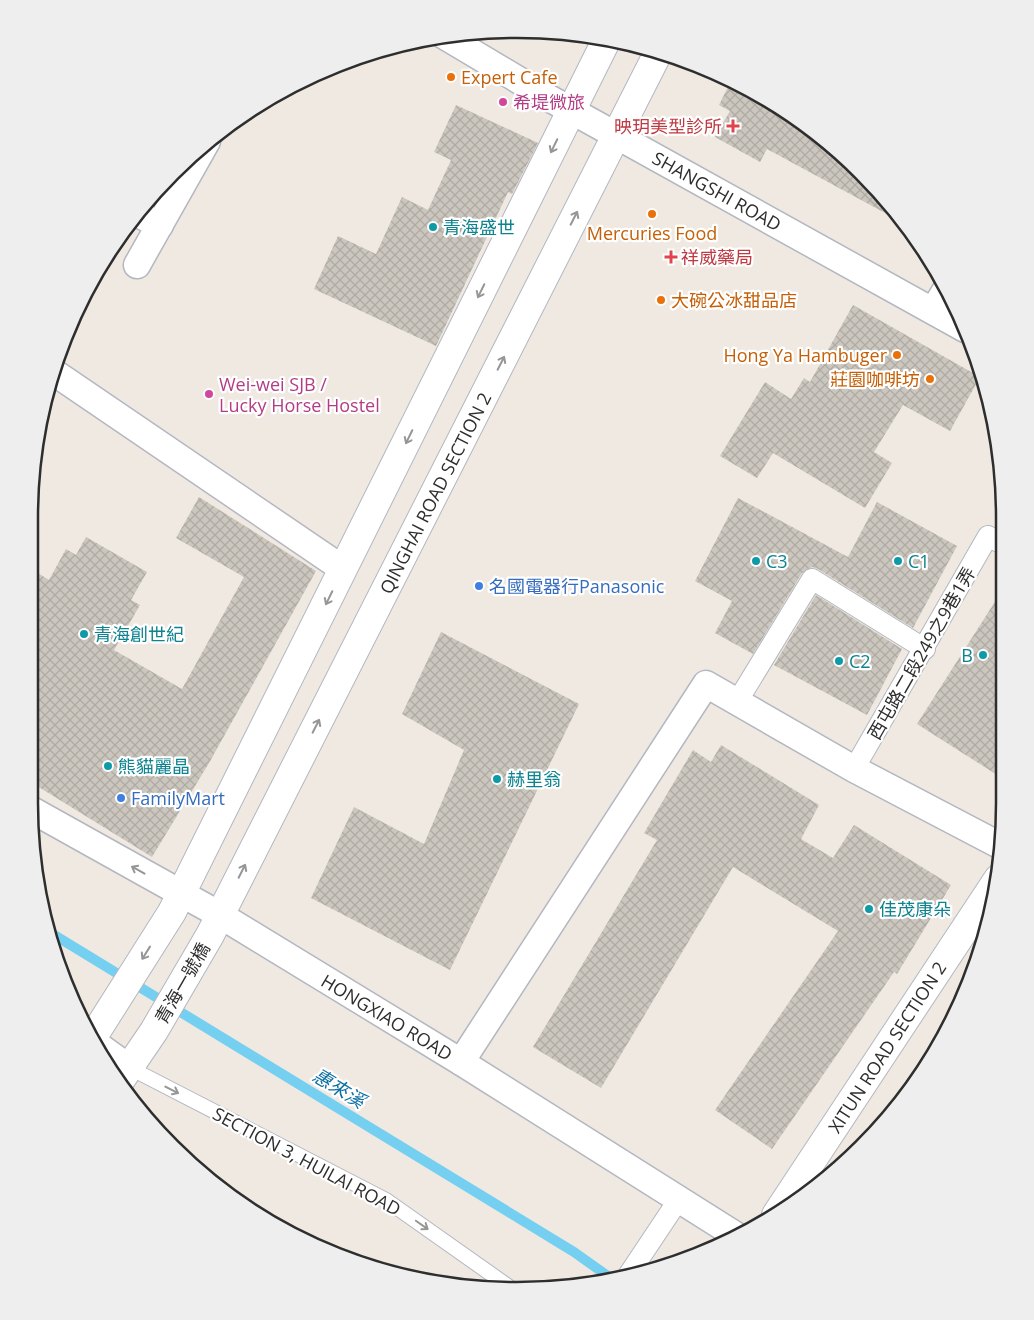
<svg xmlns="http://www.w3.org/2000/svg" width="1034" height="1320" viewBox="0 0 1034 1320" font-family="'Open Sans','Noto Sans TC',sans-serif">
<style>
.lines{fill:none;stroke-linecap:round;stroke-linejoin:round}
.stream{stroke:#75cff0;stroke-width:10}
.building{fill:url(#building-cross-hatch)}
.service-casing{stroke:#b4b7c1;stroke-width:16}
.pedestrian-casing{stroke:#b4b7c1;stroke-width:22}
.minor-casing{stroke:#b4b7c1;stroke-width:29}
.tertiary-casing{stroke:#b4b7c1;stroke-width:30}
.secondary-casing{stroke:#b4b7c1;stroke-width:30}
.service{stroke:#fff;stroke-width:14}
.pedestrian{stroke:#fff;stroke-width:20}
.minor{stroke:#fff;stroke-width:26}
.tertiary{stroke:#fff;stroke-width:28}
.secondary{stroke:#fff;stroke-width:28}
.oneway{stroke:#969696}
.food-dot{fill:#e8710a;stroke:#fff;stroke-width:2}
.hotel-dot{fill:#d1479c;stroke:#fff;stroke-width:2}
.health-dot{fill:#e0444e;stroke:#fff;stroke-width:2}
.culture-dot{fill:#0f9aa8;stroke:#fff;stroke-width:2}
.shop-dot{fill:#3f7fe0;stroke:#fff;stroke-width:2}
.labels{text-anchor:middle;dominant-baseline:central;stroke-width:4.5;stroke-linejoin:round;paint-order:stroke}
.food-label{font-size:18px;fill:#c56008;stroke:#fff;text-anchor:start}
.hotel-label{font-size:18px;fill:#b23c85;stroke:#fff;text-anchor:start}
.health-label{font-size:18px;fill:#be3a42;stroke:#fff;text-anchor:end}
.street-label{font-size:18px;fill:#2e2e2e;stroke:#fff}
.culture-label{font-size:18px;fill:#0d838f;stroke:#fff;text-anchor:start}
.shop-label{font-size:18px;fill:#366cbe;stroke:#fff;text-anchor:start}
.water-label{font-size:19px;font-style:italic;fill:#0d6fa3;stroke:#fff}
.rim{fill:none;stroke:#2e2e2e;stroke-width:2.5}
</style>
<defs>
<pattern id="building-cross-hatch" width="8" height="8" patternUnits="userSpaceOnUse" patternTransform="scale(1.25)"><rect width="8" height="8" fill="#cbc7bf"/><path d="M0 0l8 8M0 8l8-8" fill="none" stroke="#afaba4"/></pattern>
</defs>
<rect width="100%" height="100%" fill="#efe9e1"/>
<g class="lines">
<path class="stream" d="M46,930L574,1252L612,1279"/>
</g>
<g class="building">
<path d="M732,79L814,129L884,195L900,217L898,220L767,149L760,162L715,137L730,111L719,105Z"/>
<path d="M456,105L538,143L512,194L508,192L436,346L314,289L338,236L376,254L402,197L428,210L451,160L434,152Z"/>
<path d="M853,305L980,377L950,431L903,405L874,452L892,463L865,508L773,453L757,478L720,456L765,382L791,399L804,378L810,382Z"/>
<path d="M199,497L316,571L209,763L152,857L29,781V757L39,741L29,735L30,568L49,580L66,549L76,555L86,537L147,572L131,600L140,605L114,650L182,689L244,577L176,538Z"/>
<path d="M738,498L848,557L877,502L957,546L913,628L818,569L812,567L802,573L753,654L715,633L732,601L695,581Z"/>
<path d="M1005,586V780L917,724Z"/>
<path d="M816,595L902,649L867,715L774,665Z"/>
<path d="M441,632L579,704L450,970L311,898L354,807L424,844L464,750L402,714Z"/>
<path d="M721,745L819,805L801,839L833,858L854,825L951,885L897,974L894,972L772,1149L715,1110L838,931L733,867L601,1088L533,1047L657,840L644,833L693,750L711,762Z"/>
</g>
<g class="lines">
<g class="service-casing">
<path id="service" d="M128,1067L386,1200L515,1291"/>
</g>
<g class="pedestrian-casing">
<g id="pedestrian">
<path d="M737,702L812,579L925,649"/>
<path d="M854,769L988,536L1004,545"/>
<path d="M627,1277L679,1199"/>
</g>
</g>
<g class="minor-casing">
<g id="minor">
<path d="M443,35L547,97L965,329"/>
<path d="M136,213L160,225"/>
<path d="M137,265L207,141"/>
<path d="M933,311L947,288"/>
<path d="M52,371L343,569"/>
<path d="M30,809L220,915L461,1062L737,1236"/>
<path d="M92,1041L128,1067"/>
<path d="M461,1062L706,684L854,769L1001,846"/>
</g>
</g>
<g class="tertiary-casing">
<path id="tertiary" d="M776,1215L998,879"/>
</g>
<g class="secondary-casing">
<g id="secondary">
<path d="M91,1040L172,912L607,39"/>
<path d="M120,1081L154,1031L210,935L659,51"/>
</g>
</g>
<use href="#service" class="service"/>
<use href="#pedestrian" class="pedestrian"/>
<use href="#minor" class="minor"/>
<use href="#tertiary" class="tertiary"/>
<use href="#secondary" class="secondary"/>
</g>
<defs><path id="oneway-shaft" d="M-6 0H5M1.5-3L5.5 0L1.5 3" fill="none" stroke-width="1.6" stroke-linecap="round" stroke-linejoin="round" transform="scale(1.25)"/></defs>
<g class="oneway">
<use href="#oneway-shaft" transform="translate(554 146) rotate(116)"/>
<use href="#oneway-shaft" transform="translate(574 218) rotate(-63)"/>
<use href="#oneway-shaft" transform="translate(481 291) rotate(116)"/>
<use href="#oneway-shaft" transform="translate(501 363) rotate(-63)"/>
<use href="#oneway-shaft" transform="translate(409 437) rotate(116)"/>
<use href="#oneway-shaft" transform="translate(329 598) rotate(116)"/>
<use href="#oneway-shaft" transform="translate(316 726) rotate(-63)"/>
<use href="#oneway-shaft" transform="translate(138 870) rotate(-151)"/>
<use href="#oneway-shaft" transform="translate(242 871) rotate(-63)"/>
<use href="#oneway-shaft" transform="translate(146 953) rotate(122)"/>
<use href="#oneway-shaft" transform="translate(172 1090) rotate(27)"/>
<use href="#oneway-shaft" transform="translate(422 1225) rotate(35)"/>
</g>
<g class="food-dot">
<circle cx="451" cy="77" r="5"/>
<circle cx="652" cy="214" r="5"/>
<circle cx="661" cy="300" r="5"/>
<circle cx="897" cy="355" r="5"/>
<circle cx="930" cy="379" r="5"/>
</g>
<g class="hotel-dot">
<circle cx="503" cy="102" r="5"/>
<circle cx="209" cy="394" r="5"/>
</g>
<g class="health-dot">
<path d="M730.5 118.5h5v5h5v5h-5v5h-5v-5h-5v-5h5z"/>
<path d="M668.5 249.5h5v5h5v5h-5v5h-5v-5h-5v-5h5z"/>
</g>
<g class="culture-dot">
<circle cx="433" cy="227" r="5"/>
<circle cx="756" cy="561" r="5"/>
<circle cx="898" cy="561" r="5"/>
<circle cx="84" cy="634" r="5"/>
<circle cx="983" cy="655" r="5"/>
<circle cx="839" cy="661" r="5"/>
<circle cx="108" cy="766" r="5"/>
<circle cx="497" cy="779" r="5"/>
<circle cx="869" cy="909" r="5"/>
</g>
<g class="shop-dot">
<circle cx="479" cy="586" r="5"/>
<circle cx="121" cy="798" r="5"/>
</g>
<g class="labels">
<g class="food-label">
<text x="461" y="77">Expert Cafe</text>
<text x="652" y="233" text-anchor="middle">Mercuries Food</text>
<text x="671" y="300">大碗公冰甜品店</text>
<text x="887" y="355" text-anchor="end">Hong Ya Hambuger</text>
<text x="920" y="379" text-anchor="end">莊園咖啡坊</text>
</g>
<g class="hotel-label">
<text x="513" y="102">希堤微旅</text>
<text x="219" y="384">Wei-wei SJB /<tspan x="219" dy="21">Lucky Horse Hostel</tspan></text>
</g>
<g class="health-label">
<text x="722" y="126">映玥美型診所</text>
<text x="681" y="257" text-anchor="start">祥威藥局</text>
</g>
<g class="street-label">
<text transform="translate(717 191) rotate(29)">SHANGSHI ROAD</text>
<text transform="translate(435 493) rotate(-63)">QINGHAI ROAD SECTION 2</text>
<text transform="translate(921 653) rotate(-60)">西屯路二段249之9巷1弄</text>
<text transform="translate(182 983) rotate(-60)">青海一號橋</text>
<text transform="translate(387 1017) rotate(31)">HONGXIAO ROAD</text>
<text transform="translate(887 1047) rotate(-57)">XITUN ROAD SECTION 2</text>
<text transform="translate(307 1161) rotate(28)">SECTION 3, HUILAI ROAD</text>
</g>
<g class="culture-label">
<text x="443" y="227">青海盛世</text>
<text x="766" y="561">C3</text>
<text x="908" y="561">C1</text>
<text x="94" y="634">青海創世紀</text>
<text x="973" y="655" text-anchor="end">B</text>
<text x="849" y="661">C2</text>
<text x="118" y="766">熊貓麗晶</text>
<text x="507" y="779">赫里翁</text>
<text x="879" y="909">佳茂康朵</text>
</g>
<g class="shop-label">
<text x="489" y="586">名國電器行Panasonic</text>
<text x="131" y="798">FamilyMart</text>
</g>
<g class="water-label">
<text transform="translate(339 1088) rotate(31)">惠來溪</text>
</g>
</g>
<path d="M0 0H1034V1320H0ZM517 38H517A479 479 0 0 1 996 517V803A479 479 0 0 1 517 1282H517A479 479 0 0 1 38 803V517A479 479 0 0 1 517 38Z" fill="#eee" fill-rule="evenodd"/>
<path class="rim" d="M517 38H517A479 479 0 0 1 996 517V803A479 479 0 0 1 517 1282H517A479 479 0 0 1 38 803V517A479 479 0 0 1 517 38Z"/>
</svg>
